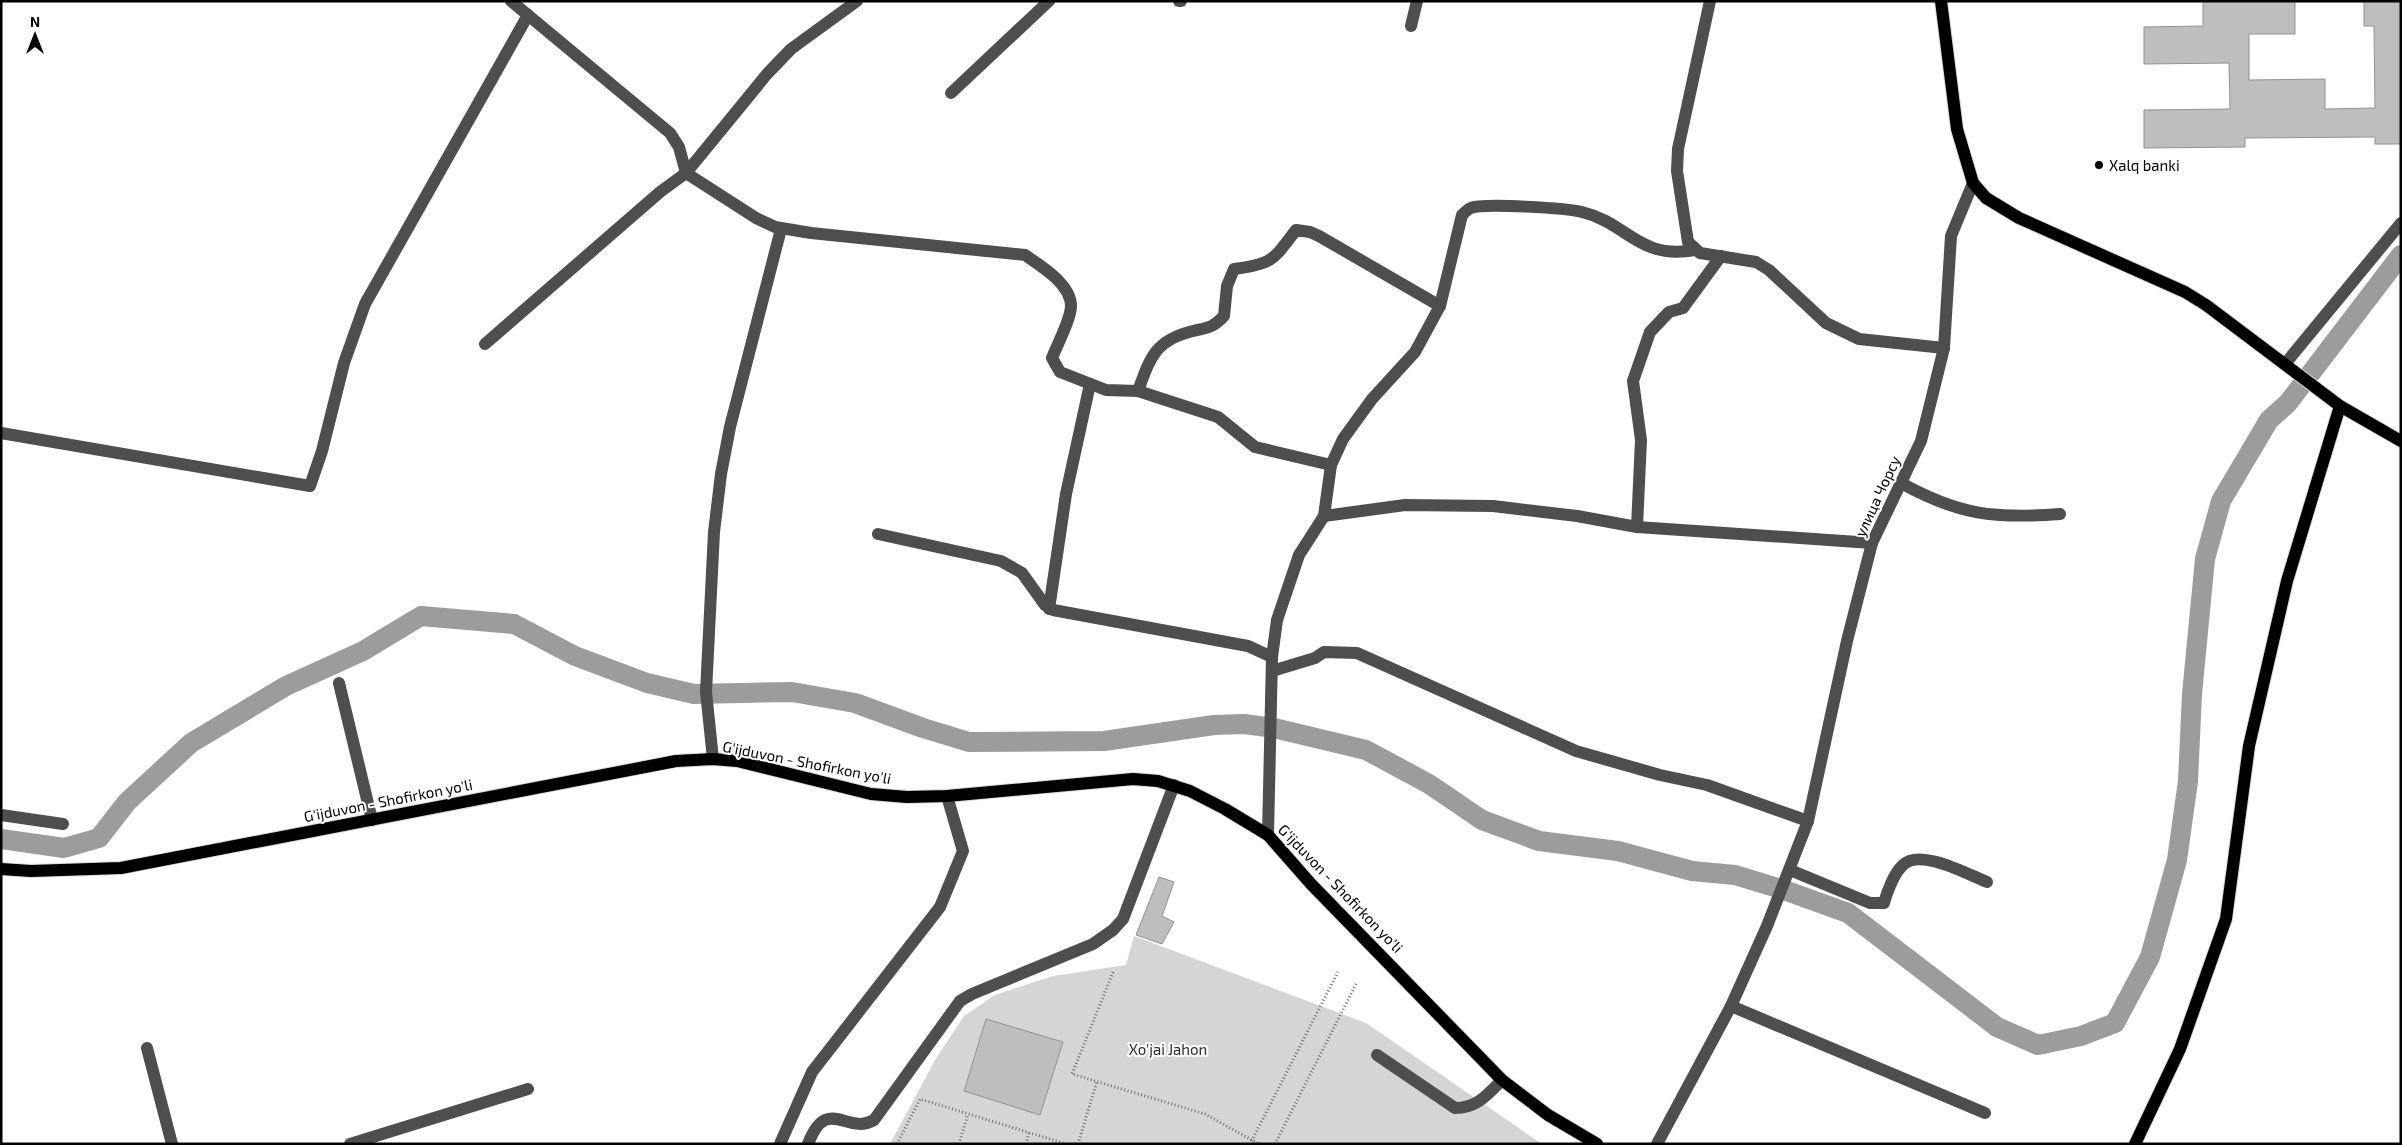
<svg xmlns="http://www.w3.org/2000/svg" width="2402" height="1145" viewBox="0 0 2402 1145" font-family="'Exo 2',sans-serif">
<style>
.green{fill:#d5d5d5}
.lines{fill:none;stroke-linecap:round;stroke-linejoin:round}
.canal{stroke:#9c9c9c;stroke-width:20}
.building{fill:#bebebe;stroke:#929292}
.major-casing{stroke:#dbdbdb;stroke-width:14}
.path{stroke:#707070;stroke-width:3;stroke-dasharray:1 2.5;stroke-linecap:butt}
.minor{stroke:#4e4e4e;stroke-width:12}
.major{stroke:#000;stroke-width:12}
.poi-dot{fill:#000;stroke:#fff;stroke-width:2}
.labels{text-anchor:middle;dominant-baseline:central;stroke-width:4;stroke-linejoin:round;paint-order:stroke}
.poi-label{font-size:15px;fill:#000;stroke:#fff;text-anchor:start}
.street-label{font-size:15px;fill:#000;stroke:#fff}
.park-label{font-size:15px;fill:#2c2c2c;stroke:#fff}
</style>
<rect width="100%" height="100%" fill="#fff"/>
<path class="green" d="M1134,936L1366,1023L1542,1144H890L935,1060L964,1016L995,995L1053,976L1126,965Z"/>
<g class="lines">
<path class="canal" d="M1,839L64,848L99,838L127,802L191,743L286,686L363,651L421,616L514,624L575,656L647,683L694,694L792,692L855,703L923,728L969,742L1104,741L1214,725L1244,724L1274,728L1366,750L1429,784L1482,820L1539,841L1618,851L1692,871L1735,875L1781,889L1848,913L1997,1027L2038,1045L2081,1036L2115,1023L2150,957L2177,860L2188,781L2192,694L2205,559L2221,501L2269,420L2288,403L2401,255"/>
</g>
<g class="building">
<path d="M2203,1H2295V34H2249V80L2325,79V109L2375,108L2374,26H2364V1H2401V144H2375V137L2245,138V147L2144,148V110L2230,109L2229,63L2144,64V27L2203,26Z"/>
<path d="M1159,877L1174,882L1162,916L1174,922L1162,944L1136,935Z"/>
<path d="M986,1019L1063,1042L1040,1115L964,1091Z"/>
</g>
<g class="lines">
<g class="major-casing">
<g id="major">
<path d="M1941,1L1957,129L1973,183L1986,198L2019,218L2185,292L2206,305L2340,406L2401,441"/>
<path d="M1,869L31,871L121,868L676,761L713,759L737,761L871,794L907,797L947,796L1133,779L1158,781L1190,791L1225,809L1268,835L1311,884L1502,1080L1548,1115L1597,1144"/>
<path d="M2135,1144L2180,1049L2226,919L2249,746L2287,581L2340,406"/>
</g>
</g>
<g class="path">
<path d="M1113,972L1072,1074L1205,1114L1259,1144"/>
<path d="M897,1144L920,1099L1066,1144"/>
<path d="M959,1144L968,1114"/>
<path d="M1026,1144L1029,1132"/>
<path d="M1078,1144L1097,1081"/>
<path d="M1250,1144L1338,972"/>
<path d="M1275,1144L1357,982"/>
</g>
<g class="minor">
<path d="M857,1L791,49L767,74L686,173L756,218L775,227L811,233L1025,255C1041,266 1071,284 1071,306C1071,319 1057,345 1052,358L1060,372L1106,390L1138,391L1218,417L1255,447L1331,465"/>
<path d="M1179,1H1181"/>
<path d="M1710,1L1678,149L1677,171L1688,242L1700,253L1756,262L1769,270L1826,323L1859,339L1944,348"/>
<path d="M1411,26L1417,1"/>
<path d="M951,93L1049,1"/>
<path d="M485,344L660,192L686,173L679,147L670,133L511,1"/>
<path d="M2285,364L2401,223"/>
<path d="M1138,391C1150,358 1155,340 1193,331C1210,327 1212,328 1224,316L1227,286L1234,269C1273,264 1273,260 1296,230L1310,232L1319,236L1440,306"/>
<path d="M1,433L310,486L322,451L344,363L365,304L528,15"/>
<path d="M1901,483C1959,515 1994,519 2060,514"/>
<path d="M1324,516L1405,505L1493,506L1577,516L1637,527L1872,543"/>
<path d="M1637,527L1641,440L1633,381L1650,332L1669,312L1683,308L1721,256"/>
<path d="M878,534L1001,561L1022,573L1045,605L1053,610L1248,646L1272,657L1268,835"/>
<path d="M1049,609L1066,494L1090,384"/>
<path d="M1272,657L1277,620L1299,555L1324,516L1331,465L1343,439L1372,399L1415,352L1440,306L1462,215C1465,213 1467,209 1471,208C1482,203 1568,208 1582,212C1628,223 1638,260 1695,250"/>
<path d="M1272,671L1315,658L1324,652L1357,653L1576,751L1660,775L1707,785L1808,821"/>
<path d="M339,683L372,820"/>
<path d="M713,759L706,692L714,532L721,474L730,427L781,229"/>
<path d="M1,815L63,824"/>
<path d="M1790,870L1870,903H1884C1887,892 1894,873 1903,865C1920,848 1967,874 1987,882"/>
<path d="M1731,1006L1985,1113"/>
<path d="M147,1048L172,1144"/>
<path d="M1377,1055L1455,1108C1477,1108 1487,1095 1502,1080"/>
<path d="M350,1144L528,1089"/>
<path d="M780,1144L812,1072L940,907L963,851L947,796"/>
<path d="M808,1144C827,1094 847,1136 874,1120L960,1001L972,994L1093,944L1113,930L1123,919L1174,785"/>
<path d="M1657,1144L1731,1006L1767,926L1808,821L1847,641L1872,543L1921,441L1944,348L1951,236L1973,183"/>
</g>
<use href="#major" class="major"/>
</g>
<circle class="poi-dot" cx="2099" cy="165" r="5"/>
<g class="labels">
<g class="poi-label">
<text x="2109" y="165">Xalq banki</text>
</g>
<g class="street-label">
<text transform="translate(1877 496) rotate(-65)">улица Чорсу</text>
<text transform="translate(807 762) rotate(11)">G'ijduvon - Shofirkon yo'li</text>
<text transform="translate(388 800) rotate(-11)">G'ijduvon - Shofirkon yo'li</text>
<text transform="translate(1341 888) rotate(46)">G'ijduvon - Shofirkon yo'li</text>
</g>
<g class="park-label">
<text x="1168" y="1049">Xo'jai Jahon</text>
</g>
</g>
<rect width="2402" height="1145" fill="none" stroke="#000000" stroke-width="5"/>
<g transform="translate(35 35)" stroke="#ffffff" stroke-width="4" paint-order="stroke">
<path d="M0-4L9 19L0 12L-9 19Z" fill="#000000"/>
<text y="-8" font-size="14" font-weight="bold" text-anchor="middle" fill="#000000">N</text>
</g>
</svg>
